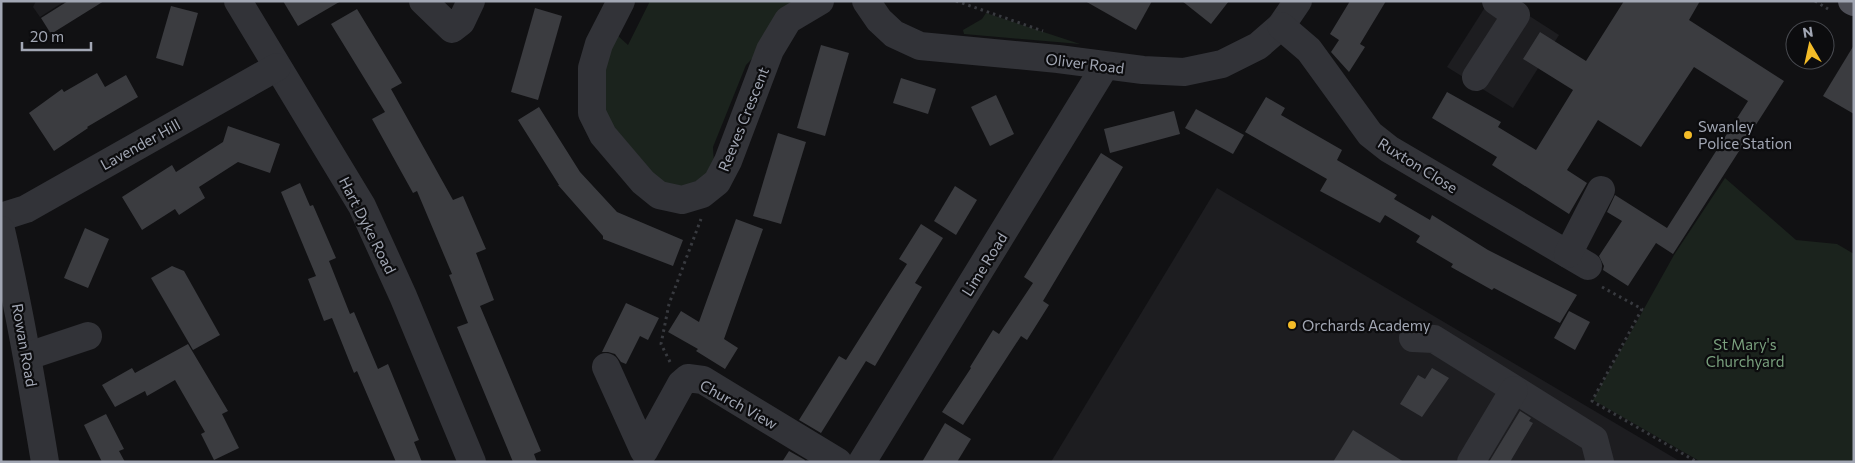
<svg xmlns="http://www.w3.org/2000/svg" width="1855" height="463" viewBox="0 0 1855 463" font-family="Commissioner,sans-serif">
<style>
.built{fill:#1d1d20}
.green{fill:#1b231d}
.building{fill:#3b3c40}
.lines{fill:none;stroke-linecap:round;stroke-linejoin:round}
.path{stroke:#383a3f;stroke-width:3;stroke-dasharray:2.5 4;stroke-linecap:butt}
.minor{stroke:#323338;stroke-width:28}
.major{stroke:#4e4f57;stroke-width:28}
.poi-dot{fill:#f4bc28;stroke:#0c0c0e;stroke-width:2}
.labels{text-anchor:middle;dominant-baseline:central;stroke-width:4.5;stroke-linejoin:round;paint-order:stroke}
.street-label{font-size:15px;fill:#a2a7b4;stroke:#0c0c0e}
.poi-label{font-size:15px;fill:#a2a7b4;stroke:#0c0c0e;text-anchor:start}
.park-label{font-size:15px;fill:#799f7d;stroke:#0c0c0e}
</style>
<rect width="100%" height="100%" fill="#111113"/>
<g class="built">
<path d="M36,1H65L40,17L33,7Z"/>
<path d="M1489,1H1506L1559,35L1513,108L1447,67Z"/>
<path d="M1217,188L1681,462H1051Z"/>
</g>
<g class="green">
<path d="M650,1H808L746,65L713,147L714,165L696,187H665L601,112L600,69L617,35L628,45Z"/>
<path d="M986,13L1080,44L964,34L963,30L982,19Z"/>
<path d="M1725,178L1796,240L1837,244L1854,254V462H1701L1593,400L1674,255Z"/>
</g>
<g class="building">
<path d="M68,1H104L51,34L41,18Z"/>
<path d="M283,1H341L298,26Z"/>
<path d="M1085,1H1152L1136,30Z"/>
<path d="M1182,1H1229L1211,24Z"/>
<path d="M1350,1H1386L1360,44L1365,47L1349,72L1331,52L1339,40L1330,34Z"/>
<path d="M1624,1H1700L1689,20L1784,81L1673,254L1656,243L1628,286L1603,270L1604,266L1599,256L1622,221L1607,212L1615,195L1667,228L1748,101L1694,67L1641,147L1598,120L1567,170L1587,183L1569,214L1492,165L1497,157L1432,118L1447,92L1501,122L1498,127L1536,150L1573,90L1523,59L1540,32L1586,61Z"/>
<path d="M171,6L198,13L183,66L156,58Z"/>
<path d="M535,8L562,16L538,100L511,92Z"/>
<path d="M357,9L402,83L391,89L453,200L463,196L486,249L476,253L494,300L480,306L541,451L534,454L537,462H513L457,327L468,323L449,275L452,274L417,191L413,193L372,119L385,112L331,24Z"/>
<path d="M821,45L849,53L825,136L797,128Z"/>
<path d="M1854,45V114L1823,96Z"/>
<path d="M97,73L105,87L126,75L138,97L87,127L88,128L54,151L29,113L62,89L64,92Z"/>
<path d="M901,78L936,89L928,114L893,103Z"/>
<path d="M996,95L1014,134L990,146L971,107Z"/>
<path d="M1266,97L1285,108L1281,115L1342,150L1337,160L1397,195L1394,199L1430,220L1432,215L1488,250L1577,295L1560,323L1494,288L1492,290L1451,267L1453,264L1416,242L1420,236L1385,215L1380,223L1320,191L1327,179L1245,132Z"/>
<path d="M539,107L580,172L617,212L683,240L673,266L603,239V236L558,185H559L518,120Z"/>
<path d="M1196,109L1244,135L1233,154L1185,128Z"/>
<path d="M1174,111L1180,134L1110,153L1104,129Z"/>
<path d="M228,126L280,144L270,173L238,162L199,187L205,198L179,215L175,209L142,230L122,197L172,165L176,172L223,142Z"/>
<path d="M778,133L806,142L781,224L753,216Z"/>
<path d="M1101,153L1123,167L1043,301L1049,305L1027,340L1021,336L963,425L942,412L971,368L970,367L993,330L999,334L1033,283L1024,277Z"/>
<path d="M300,183L310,206L313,205L336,258L329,261L350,314L354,312L378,369L388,364L419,440L414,442L422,462H396L357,371L354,373L332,318L324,321L308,279L316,276L281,192Z"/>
<path d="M955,186L977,200L956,235L934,221Z"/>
<path d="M736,219L763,229L724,339L738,348L725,369L696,351L698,349L668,332L681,311L699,322Z"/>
<path d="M921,224L943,238L915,283L922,287L875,366L866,361L821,433L799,420L839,356L846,360L889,292L907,264L899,259Z"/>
<path d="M85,228L109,239L88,288L64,278Z"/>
<path d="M172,266L184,271L220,335L193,350L151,278Z"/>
<path d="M626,303L659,318L648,340L640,336L626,364L621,362L615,354L608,352H602Z"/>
<path d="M1569,311L1590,322L1575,350L1554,338Z"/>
<path d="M188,344L228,411L222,414L239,448L214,460L201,434L205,432L175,380L147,396L145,391L115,407L102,385L132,368L135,373Z"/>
<path d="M1432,368L1449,378L1422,417L1400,404L1418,375L1425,379Z"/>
<path d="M1520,411L1531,418L1529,421L1533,423L1510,462H1489Z"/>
<path d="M106,414L124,449L119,451L125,462H102L84,425Z"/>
<path d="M945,423L971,439L957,462H922Z"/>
<path d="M1353,430L1404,462H1333Z"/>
<path d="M789,451L805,460L804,462H782Z"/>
</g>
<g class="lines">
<g class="path">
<path d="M956,1L1043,31"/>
<path d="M1815,1L1828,9"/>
<path d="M1602,287L1642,309L1592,401L1697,462"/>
<path d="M670,362L661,344L669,304L701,219"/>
</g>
<g class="minor">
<path d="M238,1L362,206L403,296L472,462"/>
<path d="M423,1L452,29L461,22L471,1"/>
<path d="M621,1L599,44L592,68V113L603,135L643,182L659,195L682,200L702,194L717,182L728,161L770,50L788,20L820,1"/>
<path d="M866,1L879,20L894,34L920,46L1058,59L1143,70L1184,72L1222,64L1258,46L1281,26L1298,1"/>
<path d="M1281,26L1309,50L1370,134L1389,149L1588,266"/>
<path d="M1476,77L1516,15L1496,1"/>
<path d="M1,217L26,209L277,67"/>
<path d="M1,230C19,307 32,384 45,462"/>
<path d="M1568,254L1601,190"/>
<path d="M1413,338L1434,339L1594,439L1600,462"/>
<path d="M28,356L88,336"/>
<path d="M606,367L644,451L681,384L688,378L703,380L838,462"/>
<path d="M862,462L1105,66"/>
<path d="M1471,462L1514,390"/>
</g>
<path class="major" d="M1852,1L1854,2"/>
</g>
<g class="poi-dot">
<circle cx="1688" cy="135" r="5"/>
<circle cx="1292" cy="325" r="5"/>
</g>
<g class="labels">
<g class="street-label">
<text transform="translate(1085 63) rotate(7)">Oliver Road</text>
<text transform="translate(743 119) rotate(-68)">Reeves Crescent</text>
<text transform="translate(140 144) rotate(-29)">Lavender Hill</text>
<text transform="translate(1418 165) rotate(32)">Ruxton Close</text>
<text transform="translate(368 225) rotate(63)">Hart Dyke Road</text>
<text transform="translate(984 264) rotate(-58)">Lime Road</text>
<text transform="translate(25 345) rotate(80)">Rowan Road</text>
<text transform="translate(739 404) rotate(29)">Church View</text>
</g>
<g class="poi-label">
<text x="1698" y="126">Swanley<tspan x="1698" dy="17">Police Station</tspan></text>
<text x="1302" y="325">Orchards Academy</text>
</g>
<g class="park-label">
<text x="1745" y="344">St Mary's<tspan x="1745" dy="17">Churchyard</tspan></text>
</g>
</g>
<rect width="1855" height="463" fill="none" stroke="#a2a7b4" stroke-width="5"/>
<g transform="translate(1810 45) rotate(351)"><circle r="24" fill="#0c0c0e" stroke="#484a50"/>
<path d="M0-4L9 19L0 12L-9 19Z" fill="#f4bc28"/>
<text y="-8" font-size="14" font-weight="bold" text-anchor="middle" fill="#a2a7b4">N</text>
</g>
<path d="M22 42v8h69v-8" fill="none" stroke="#a2a7b4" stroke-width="2.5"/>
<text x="30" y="42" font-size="15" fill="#a2a7b4" stroke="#0c0c0e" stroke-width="4" paint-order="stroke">20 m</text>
</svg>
